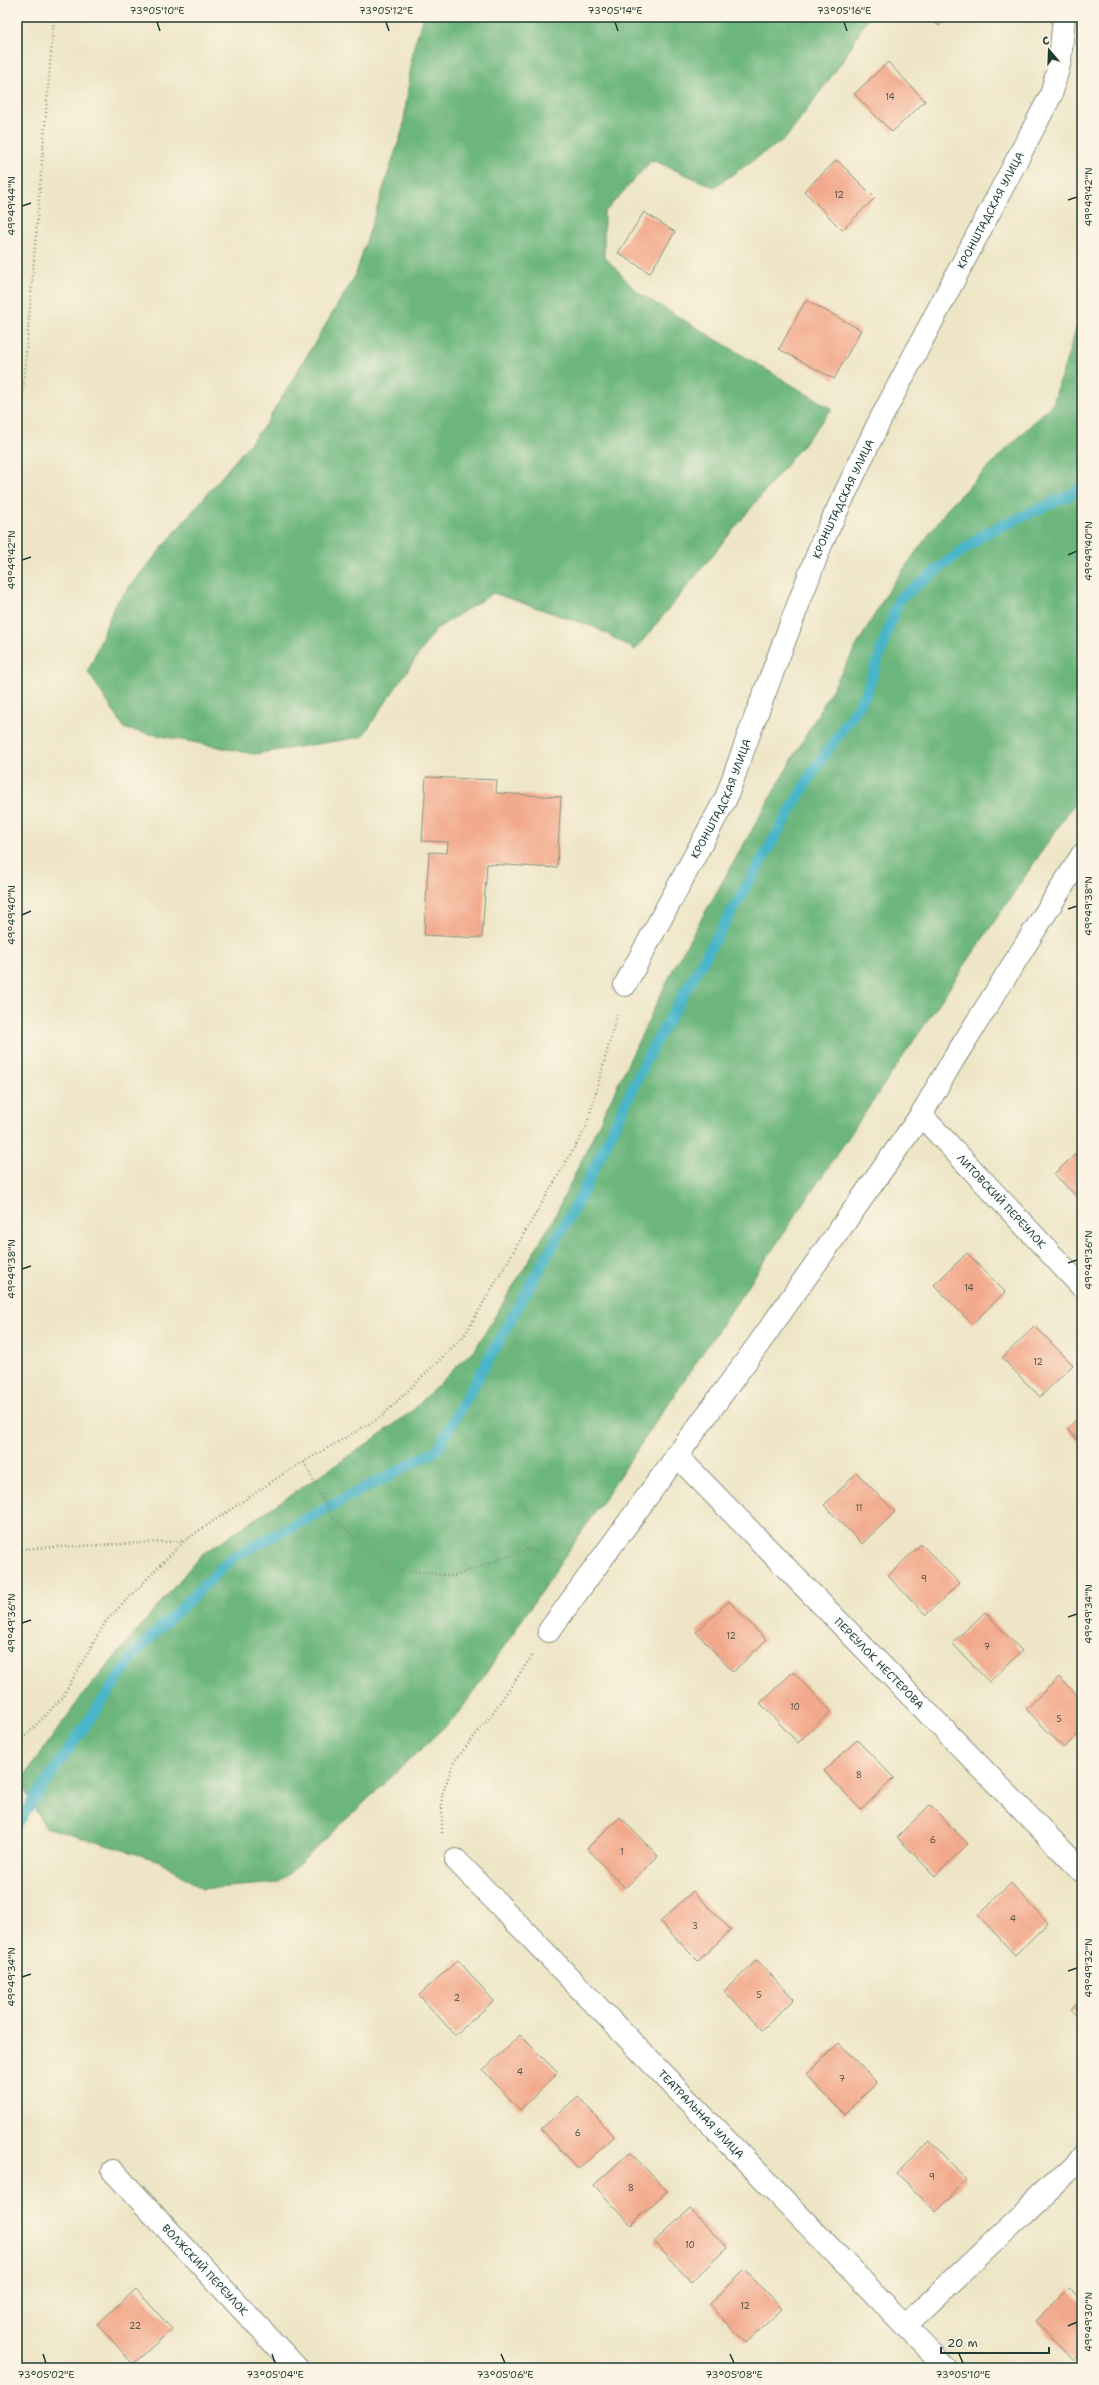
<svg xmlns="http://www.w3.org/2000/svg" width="1099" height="2385" viewBox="0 0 1099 2385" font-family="'Shantell Sans',sans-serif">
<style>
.forest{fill:#6cb67d;stroke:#467a58}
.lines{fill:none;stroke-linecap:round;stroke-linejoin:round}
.stream{stroke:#4ab5c8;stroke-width:11}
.building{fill:#f2a98b}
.street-casing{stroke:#86917d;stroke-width:24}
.path{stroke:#86917d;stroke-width:2.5;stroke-dasharray:1 3;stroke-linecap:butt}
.street{stroke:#fff;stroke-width:22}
.ticks{fill:none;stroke:#1f3d34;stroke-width:1.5}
.labels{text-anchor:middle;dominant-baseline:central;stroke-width:3;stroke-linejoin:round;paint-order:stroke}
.number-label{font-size:9px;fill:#54584a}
.street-label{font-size:11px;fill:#1f3d34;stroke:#fcf5e5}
.neatline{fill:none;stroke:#1f3d34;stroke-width:1.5}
.ticks-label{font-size:10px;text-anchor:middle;fill:#1f3d34}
</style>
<rect width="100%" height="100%" fill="#fcf5e5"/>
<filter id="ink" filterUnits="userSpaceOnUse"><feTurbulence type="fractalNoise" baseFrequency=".025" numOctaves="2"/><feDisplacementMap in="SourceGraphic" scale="8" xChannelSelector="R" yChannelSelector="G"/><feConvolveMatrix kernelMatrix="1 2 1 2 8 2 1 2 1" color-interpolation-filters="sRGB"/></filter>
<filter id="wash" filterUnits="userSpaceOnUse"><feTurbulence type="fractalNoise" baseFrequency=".012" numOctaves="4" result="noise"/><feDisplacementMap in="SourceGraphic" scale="16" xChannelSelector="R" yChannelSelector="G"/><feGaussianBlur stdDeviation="0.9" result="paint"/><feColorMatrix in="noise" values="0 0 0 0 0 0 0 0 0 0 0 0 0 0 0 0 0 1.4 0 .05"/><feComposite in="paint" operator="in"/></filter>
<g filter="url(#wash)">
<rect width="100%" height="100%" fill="#eee5c6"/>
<g class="forest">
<path d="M423,17H868L842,62L786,138L714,187L652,160L604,213V256L637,292L832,409L635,650L596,628L493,593L436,629L362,737L254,754L125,729L88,672L115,604L265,425L355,276L403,128L413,49Z"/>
<path d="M1082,310V792L459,1713L279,1883L202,1889L160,1861L45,1827L20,1782L82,1696L201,1555L364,1446L412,1411L477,1346L552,1222L674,967L889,589L951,504L1053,403Z"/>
</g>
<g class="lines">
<path class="stream" d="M17,1824L137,1651L232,1558L437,1450L581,1196L650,1052L811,775L865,696L899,599L984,534L1074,493L1082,486"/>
</g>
<g id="blocks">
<g class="building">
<path d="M930,17H949L939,26Z"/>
<path d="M888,62L925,101L892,132L854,94Z"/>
<path d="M837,160L875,198L842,230L804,191Z"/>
<path d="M644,212L675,232L650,273L618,253Z"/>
<path d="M806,300L861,330L834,379L779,349Z"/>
<path d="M426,777L497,780L496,793L561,797L557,868L487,864L482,938L424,935L429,852L447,853L448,842L422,841Z"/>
<path d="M1082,1148V1202L1054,1174Z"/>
<path d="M967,1253L1005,1292L972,1324L934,1285Z"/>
<path d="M1035,1326L1073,1365L1040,1397L1002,1358Z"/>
<path d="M1082,1414V1445L1067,1429Z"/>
<path d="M857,1473L895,1512L862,1544L824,1505Z"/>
<path d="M921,1544L959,1583L926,1615L888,1576Z"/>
<path d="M729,1601L766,1640L733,1672L696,1632Z"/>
<path d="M985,1612L1022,1651L989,1682L952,1643Z"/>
<path d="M793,1672L831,1711L798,1743L760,1703Z"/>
<path d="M1059,1677L1082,1701V1730L1064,1748L1026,1709Z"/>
<path d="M857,1740L894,1778L861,1810L824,1771Z"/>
<path d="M930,1805L968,1844L935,1876L897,1837Z"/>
<path d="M620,1817L658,1856L625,1888L587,1848Z"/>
<path d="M1011,1883L1048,1923L1015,1955L978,1915Z"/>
<path d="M693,1891L731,1930L698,1961L660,1922Z"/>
<path d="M458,1960L494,2001L455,2035L419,1995Z"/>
<path d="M757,1960L794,1999L762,2030L724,1991Z"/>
<path d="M1082,1998V2020L1071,2009Z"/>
<path d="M520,2035L558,2073L520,2110L483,2070Z"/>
<path d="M839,2043L877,2083L844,2114L806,2075Z"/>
<path d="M578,2096L614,2137L578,2169L541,2129Z"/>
<path d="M930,2141L967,2180L935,2212L897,2173Z"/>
<path d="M630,2152L667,2191L631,2225L594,2185Z"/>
<path d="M690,2209L727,2248L691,2282L654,2242Z"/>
<path d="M745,2270L782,2309L746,2343L709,2304Z"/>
<path d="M136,2289L172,2329L133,2364L97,2324Z"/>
<path d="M1069,2289L1082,2303V2352L1073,2360L1036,2321Z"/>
<path d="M198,2363L203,2368H193Z"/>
</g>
</g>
</g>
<g filter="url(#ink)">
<use href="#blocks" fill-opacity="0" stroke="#86917d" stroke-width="1"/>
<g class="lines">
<g class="street-casing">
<g id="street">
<path id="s1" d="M625,985L726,798L752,726L822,542L878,424L1051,95L1060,61L1064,17"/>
<path id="s2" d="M921,1115L1082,1287"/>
<path id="s3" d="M676,1455L1082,1871"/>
<path d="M549,1631L760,1342L921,1115L953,1060L1082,855"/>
<path id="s4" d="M456,1860L946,2368"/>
<path id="s5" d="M113,2171L297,2368"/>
<path d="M906,2325L1082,2158"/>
</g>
</g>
<g class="path">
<path d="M17,464L54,17"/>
<path d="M304,1462L332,1517L392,1569L454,1576L529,1549L562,1562"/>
<path d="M17,1549L184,1541"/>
<path d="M17,1745L62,1698L106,1621L184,1541L286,1472L381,1417L464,1336L586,1128L617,1015"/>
<path d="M442,1833V1794L454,1762L489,1718L532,1656"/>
</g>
<use href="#street" class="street"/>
</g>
</g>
<path class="ticks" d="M157,22L160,31M386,22L389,31M615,22L618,31M844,22L847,31M1068,200L1077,197M22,206L31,203M1068,555L1077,551M22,560L31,557M1068,909L1077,906M22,915L31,911M1068,1263L1077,1260M22,1269L31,1266M1068,1617L1077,1614M22,1623L31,1620M1068,1971L1077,1968M22,1977L31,1974M1068,2326L1077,2322M43,2354L46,2363M272,2354L275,2363M501,2354L505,2363M730,2354L734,2363M959,2354L963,2363"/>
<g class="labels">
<g class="number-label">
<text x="890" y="97">14</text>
<text x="839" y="195">12</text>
<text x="969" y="1288">14</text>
<text x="1038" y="1362">12</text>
<text x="859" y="1508">11</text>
<text x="924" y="1579">9</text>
<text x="731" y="1636">12</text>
<text x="987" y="1647">7</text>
<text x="795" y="1707">10</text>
<text x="1059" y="1719">5</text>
<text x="859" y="1775">8</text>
<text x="933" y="1840">6</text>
<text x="622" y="1852">1</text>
<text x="1013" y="1919">4</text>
<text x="695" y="1926">3</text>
<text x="759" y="1995">5</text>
<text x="457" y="1998">2</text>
<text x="520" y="2072">4</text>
<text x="842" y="2079">7</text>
<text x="578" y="2133">6</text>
<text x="932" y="2177">9</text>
<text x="631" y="2188">8</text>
<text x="690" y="2245">10</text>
<text x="745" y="2306">12</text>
<text x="135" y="2326">22</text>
</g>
<g class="street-label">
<text stroke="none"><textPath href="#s1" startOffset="858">КРОНШТАДСКАЯ УЛИЦА</textPath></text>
<text stroke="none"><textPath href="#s1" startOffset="534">КРОНШТАДСКАЯ УЛИЦА</textPath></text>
<text stroke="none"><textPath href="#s1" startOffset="210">КРОНШТАДСКАЯ УЛИЦА</textPath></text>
<text stroke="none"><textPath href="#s2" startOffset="118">ЛИТОВСКИЙ ПЕРЕУЛОК</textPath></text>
<text stroke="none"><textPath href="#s3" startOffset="291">ПЕРЕУЛОК НЕСТЕРОВА</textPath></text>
<text stroke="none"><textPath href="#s4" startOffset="353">ТЕАТРАЛЬНАЯ УЛИЦА</textPath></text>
<text stroke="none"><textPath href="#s5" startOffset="135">ВОЛЖСКИЙ ПЕРЕУЛОК</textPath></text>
</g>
</g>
<rect width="1099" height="2385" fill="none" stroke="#fcf5e5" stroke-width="44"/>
<g transform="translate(1049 50) rotate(341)" stroke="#fcf5e5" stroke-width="3" paint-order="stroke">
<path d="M0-3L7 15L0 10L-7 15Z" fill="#1f3d34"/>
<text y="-6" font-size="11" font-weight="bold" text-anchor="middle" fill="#1f3d34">С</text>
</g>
<path d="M941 2347v6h108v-6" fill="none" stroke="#1f3d34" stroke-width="2"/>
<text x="947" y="2347" font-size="12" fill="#1f3d34" stroke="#fcf5e5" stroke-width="3" paint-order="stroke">20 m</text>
<rect x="22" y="22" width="1055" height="2341" class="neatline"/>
<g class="ticks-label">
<text x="157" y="14">73°05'10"E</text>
<text x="386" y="14">73°05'12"E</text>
<text x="615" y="14">73°05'14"E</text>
<text x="844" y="14">73°05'16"E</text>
<text transform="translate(1088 197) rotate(-90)" y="4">49°49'42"N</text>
<text transform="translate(11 206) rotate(-90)" y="4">49°49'44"N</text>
<text transform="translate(1088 551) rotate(-90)" y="4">49°49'40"N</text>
<text transform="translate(11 560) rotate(-90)" y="4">49°49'42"N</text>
<text transform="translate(1088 906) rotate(-90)" y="4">49°49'38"N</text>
<text transform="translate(11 915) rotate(-90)" y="4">49°49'40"N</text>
<text transform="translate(1088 1260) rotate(-90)" y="4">49°49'36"N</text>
<text transform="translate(11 1269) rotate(-90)" y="4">49°49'38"N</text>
<text transform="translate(1088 1614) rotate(-90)" y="4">49°49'34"N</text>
<text transform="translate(11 1623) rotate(-90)" y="4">49°49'36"N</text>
<text transform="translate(1088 1968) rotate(-90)" y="4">49°49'32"N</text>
<text transform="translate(11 1977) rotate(-90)" y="4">49°49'34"N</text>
<text transform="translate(1088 2322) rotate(-90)" y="4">49°49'30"N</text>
<text x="46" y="2378">73°05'02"E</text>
<text x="275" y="2378">73°05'04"E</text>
<text x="505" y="2378">73°05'06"E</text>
<text x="734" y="2378">73°05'08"E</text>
<text x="963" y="2378">73°05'10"E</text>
</g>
</svg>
